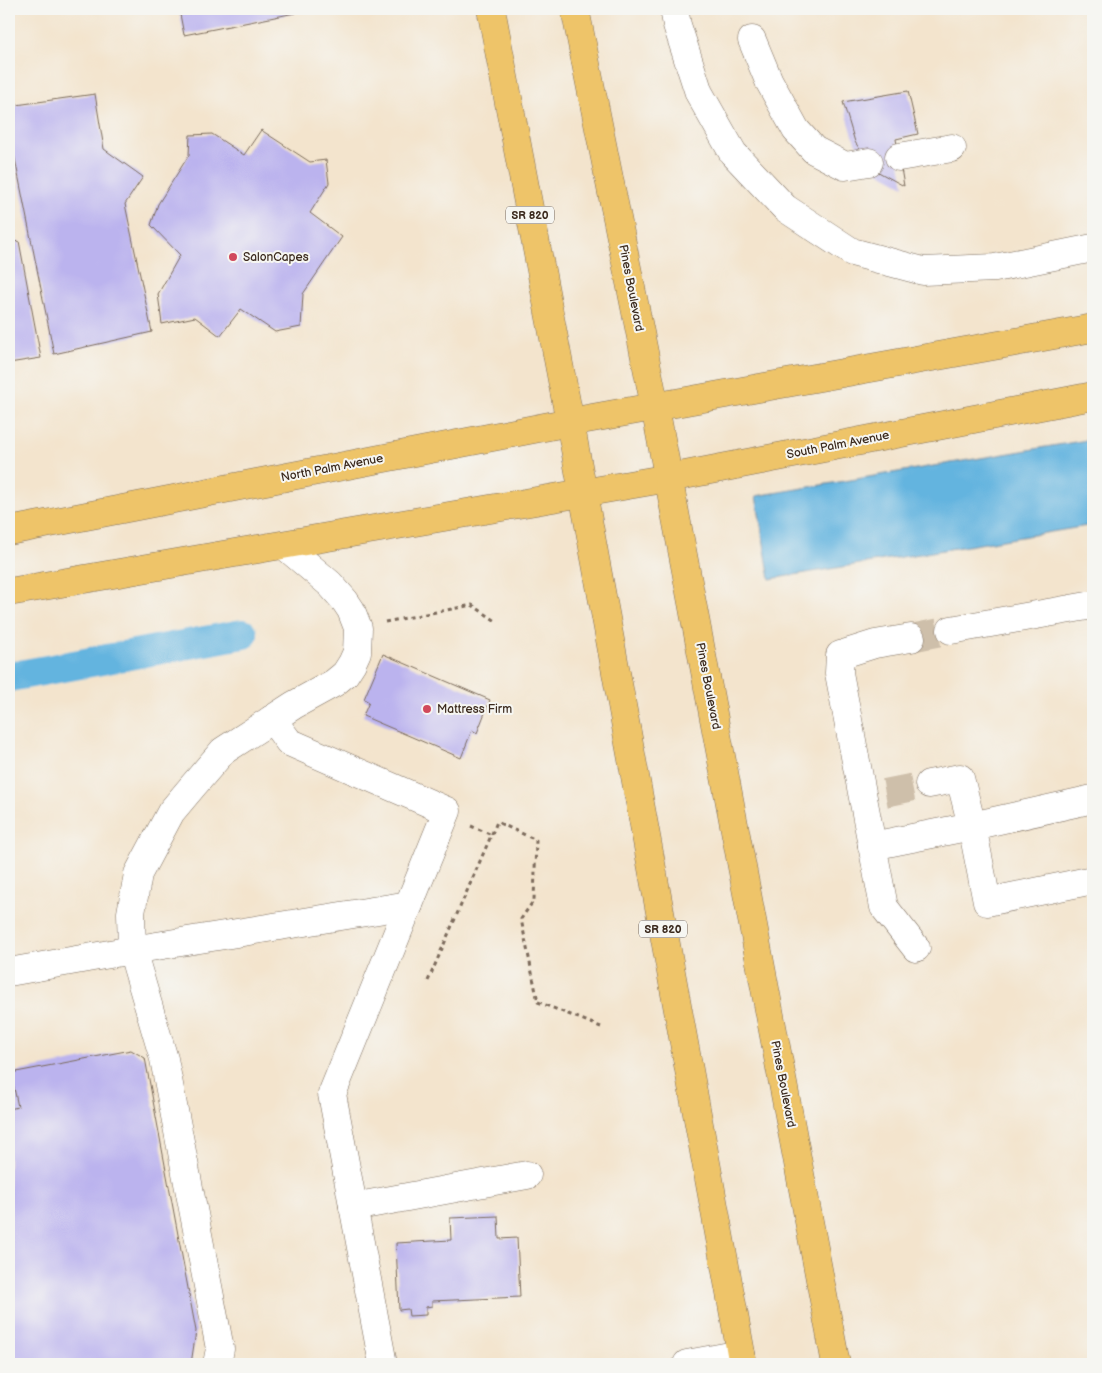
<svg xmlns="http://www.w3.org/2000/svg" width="1102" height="1373" viewBox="0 0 1102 1373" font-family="'Balsamiq Sans',sans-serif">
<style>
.water{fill:#64b4df;stroke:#506f7e}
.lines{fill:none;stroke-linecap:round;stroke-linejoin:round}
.canal{stroke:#64b4df;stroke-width:30}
.building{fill:#bbb3ee}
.minor-tunnel{stroke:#cebfaa;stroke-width:28;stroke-dasharray:28 14;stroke-linecap:butt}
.minor-casing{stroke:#7b6b5b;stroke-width:29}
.major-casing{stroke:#7b6b5b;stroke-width:29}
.highway-casing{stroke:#7b6b5b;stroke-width:29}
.path{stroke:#7b6b5b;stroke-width:3;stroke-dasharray:4 4;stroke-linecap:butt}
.minor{stroke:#fff;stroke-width:28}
.major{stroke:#eec469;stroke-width:28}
.highway{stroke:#eec469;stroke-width:28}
.poi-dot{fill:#d1495b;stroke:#f6f6f2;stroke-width:2}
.labels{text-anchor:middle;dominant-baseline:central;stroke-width:4;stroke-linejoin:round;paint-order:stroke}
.shield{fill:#f6f6f2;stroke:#73675e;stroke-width:1}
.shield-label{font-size:11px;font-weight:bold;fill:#3b2a1e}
.poi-label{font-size:12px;fill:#3b2a1e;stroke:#f6f6f2;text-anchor:start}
.street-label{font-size:12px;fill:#3b2a1e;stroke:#f6f6f2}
</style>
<rect width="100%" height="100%" fill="#f6f6f2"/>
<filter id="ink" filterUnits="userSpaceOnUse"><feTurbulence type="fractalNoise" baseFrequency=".02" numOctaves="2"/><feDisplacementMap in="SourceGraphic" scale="10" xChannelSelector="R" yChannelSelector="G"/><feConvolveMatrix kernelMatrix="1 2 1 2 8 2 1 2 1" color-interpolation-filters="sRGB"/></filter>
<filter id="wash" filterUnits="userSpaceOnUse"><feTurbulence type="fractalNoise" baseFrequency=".0096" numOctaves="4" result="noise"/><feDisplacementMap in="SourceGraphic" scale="20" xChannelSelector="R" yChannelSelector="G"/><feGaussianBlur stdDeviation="1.12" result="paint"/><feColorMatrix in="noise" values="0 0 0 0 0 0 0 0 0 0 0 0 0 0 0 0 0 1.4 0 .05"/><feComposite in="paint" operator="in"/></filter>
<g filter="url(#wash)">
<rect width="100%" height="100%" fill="#f3e4cd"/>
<path class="water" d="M1093,439V525L770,579L756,496Z"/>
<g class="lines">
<path class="canal" d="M9,677L243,634"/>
</g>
<g id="blocks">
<g class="building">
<path d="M179,9H294L295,13L184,35Z"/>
<path d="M908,91L918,134L896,139L904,186L873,169L855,142L843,102Z"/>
<path d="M95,94L104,149L143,177L125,204L152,332L54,354L9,129V106Z"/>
<path d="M261,130L310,162L326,160L329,183L310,213L342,237L303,294L301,327L275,332L241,309L220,336L195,317L162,324L158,294L180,255L151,225L158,204L189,155L190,135L212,134L244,155Z"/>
<path d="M9,179L15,205L9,206Z"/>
<path d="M19,241L41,358L9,363V243Z"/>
<path d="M383,654L490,700L477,733L472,730L461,758L363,716L369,702L364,699Z"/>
<path d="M131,1050L145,1058L196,1331L191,1364H9V1109L18,1107L11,1073Z"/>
<path d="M498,1216L499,1239L517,1238L520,1297L432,1301V1306L426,1307V1315L409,1316L408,1309L399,1310L396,1243L451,1240L450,1218Z"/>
</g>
</g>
</g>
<g filter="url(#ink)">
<use href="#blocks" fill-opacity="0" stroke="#7b6b5b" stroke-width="1"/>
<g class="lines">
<g class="minor-tunnel">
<path d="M911,638L951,630"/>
<path d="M885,793L929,784"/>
</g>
<g class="minor-casing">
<g id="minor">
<path d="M674,9L677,25L699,93L733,153L785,208L852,252L923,271L995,268L1093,248"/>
<path d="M752,40L769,81L796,130L814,150L845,166L869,162"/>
<path d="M899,157L952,148"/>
<path d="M951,630L1093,605"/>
<path d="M911,638L875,644L840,655L839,673L884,907L916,948"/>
<path d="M272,719L289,742L447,811L332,1094L383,1364"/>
<path d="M929,784L960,778L972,826L987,902L1093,880"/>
<path d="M872,846L972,826L1093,799"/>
<path d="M9,972L132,950L409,905"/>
<path d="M353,1207L527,1175"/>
<path d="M217,1364L220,1349L213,1312L164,1059L132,950L131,913L138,874L171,812L192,787L223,751L294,705L334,683L345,674L352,663L357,652L358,628L351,610L345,601L330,584L284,545"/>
<path d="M687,1364L741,1354"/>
</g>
</g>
<g class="major-casing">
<g id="major">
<path d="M9,531L570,422L1093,328"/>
<path d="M9,592L669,478L1093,396"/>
</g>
</g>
<g class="highway-casing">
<g id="highway">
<path d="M491,9L570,422L743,1364"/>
<path d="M575,9L655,407L836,1364"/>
</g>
</g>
<g class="path">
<path d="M385,622L472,605L496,621"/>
<path d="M471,826L492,835"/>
<path d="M428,981L497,822L536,840L534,900L521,919L538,1002L601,1027"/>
</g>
<use href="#minor" class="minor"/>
<use href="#major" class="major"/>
<use href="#highway" class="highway"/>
</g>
</g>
<g class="poi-dot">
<circle cx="233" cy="257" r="5"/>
<circle cx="427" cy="709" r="5"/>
</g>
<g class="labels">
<g class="shield">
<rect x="506" y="206.5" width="48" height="17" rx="4"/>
<rect x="639" y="920.5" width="48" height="17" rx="4"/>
</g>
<g class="shield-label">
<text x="530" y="215">SR 820</text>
<text x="663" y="929">SR 820</text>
</g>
<g class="poi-label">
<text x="243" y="257">SalonCapes</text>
<text x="437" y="709">Mattress Firm</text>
</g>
<g class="street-label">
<text transform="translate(631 288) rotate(79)">Pines Boulevard</text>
<text transform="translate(838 445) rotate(-11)">South Palm Avenue</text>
<text transform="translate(332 468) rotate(-11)">North Palm Avenue</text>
<text transform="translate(708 686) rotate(79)">Pines Boulevard</text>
<text transform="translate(783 1084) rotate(79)">Pines Boulevard</text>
</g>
</g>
<rect width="1102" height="1373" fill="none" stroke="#f6f6f2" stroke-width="30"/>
</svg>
